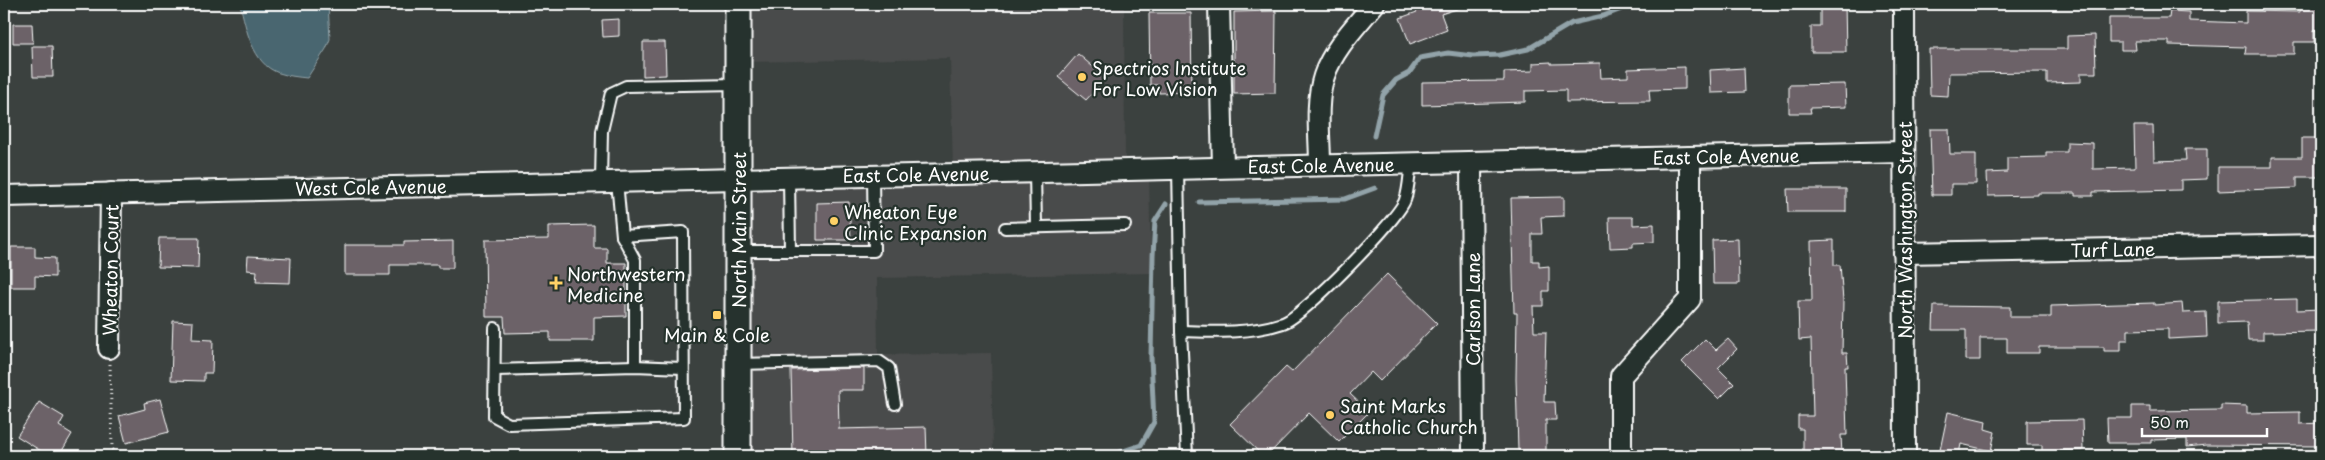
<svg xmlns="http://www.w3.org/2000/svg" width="2325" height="460" viewBox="0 0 2325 460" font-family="'Playpen Sans',sans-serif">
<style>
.built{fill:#4a4b4b}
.water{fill:#49666f;stroke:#92a3a9}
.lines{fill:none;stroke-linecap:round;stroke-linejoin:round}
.stream{stroke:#92a3a9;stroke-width:5}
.building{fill:#6c6268;stroke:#fff}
.service-casing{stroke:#fff;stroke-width:14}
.minor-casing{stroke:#fff;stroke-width:24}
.tertiary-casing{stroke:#fff;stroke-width:29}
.path{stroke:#fff;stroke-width:3;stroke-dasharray:1 4;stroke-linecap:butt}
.service{stroke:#26332d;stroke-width:10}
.minor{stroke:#26332d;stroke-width:20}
.tertiary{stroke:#26332d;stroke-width:25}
.poi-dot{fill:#ffd166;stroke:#26332d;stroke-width:2}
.labels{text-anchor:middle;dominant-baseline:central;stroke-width:4.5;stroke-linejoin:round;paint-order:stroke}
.poi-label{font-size:18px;fill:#fff;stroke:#26332d;text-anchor:start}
.street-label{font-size:18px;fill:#fff;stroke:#26332d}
</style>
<rect width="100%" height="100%" fill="#3b413f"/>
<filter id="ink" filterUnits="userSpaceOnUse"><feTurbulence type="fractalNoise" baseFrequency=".02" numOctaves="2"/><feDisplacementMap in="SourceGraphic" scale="10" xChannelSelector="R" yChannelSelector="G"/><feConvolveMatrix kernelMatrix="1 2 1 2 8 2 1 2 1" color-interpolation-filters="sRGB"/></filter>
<g filter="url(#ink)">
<g class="built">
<path d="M739,4H1124L1125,164L953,169L950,58L739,62Z"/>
<path d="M1149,173L1151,273L877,278L878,355L991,353L993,456H745L742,183Z"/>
</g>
<path class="water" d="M240,4H328L330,39L326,49L307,78C298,77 288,76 279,73C252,64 246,28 240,4Z"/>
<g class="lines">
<g class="stream">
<path d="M1374,136L1383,95L1396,80L1409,73L1420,58L1448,53L1473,56L1500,55L1528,49L1572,23L1603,16L1635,4"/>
<path d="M1199,202L1345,199L1375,188"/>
<path d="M1108,456L1141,445L1154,422L1151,357L1153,256L1155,221L1166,204"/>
</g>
</g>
<g class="building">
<path d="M1414,4H1466V6L1441,14L1447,30L1410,44L1400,18L1417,12Z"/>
<path d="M1820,4H1845L1846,52H1811V26H1820Z"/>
<path d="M2300,6H2321V30H2314V42H2294V54H2245L2246,47L2169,45V41H2135L2136,50H2121V42H2109V18H2169L2170,11L2189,12V21L2246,23V11L2300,12Z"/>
<path d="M1276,11L1275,93L1234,94V12Z"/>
<path d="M1149,13H1191L1192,92L1159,93V85H1150Z"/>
<path d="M619,19V36L603,37L602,20Z"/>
<path d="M13,24H32L33,43H13Z"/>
<path d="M2095,35L2096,73H2081V82L2047,83V72L1949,73L1948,96L1930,95L1929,49H2067V36Z"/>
<path d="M643,42H665L666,75L643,76Z"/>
<path d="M32,46H52L53,77H33Z"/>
<path d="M1078,54L1106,78L1086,100L1058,77Z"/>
<path d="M1551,62V64L1600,63L1601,78L1628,77V69L1685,67V89L1649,90L1650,101L1566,102V90L1525,91V102L1422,105V82L1504,81V72L1533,71V63Z"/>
<path d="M1744,68L1745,92L1711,93L1710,70Z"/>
<path d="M1845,84L1846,107L1810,108L1811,113H1789V85Z"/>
<path d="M2134,126H2153L2154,161L2186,160L2185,149H2207V179L2181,180V190L2093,192V196H2075V193H2038V195L1988,196L1987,173L2007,172V158L2046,157V152H2067V142L2093,143V169L2135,168Z"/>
<path d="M1930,129H1949L1950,154H1976V184H1951V195H1932Z"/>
<path d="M2302,138H2321V177H2297V188L2218,191V167H2272V157H2302Z"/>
<path d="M1787,189H1846V212H1788Z"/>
<path d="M1564,197V216L1541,217L1542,234H1532V261H1539V267L1549,266V291H1543V306H1533L1534,332H1546L1544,402H1555L1556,420H1546V450H1518L1516,379L1517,313H1514L1511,198Z"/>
<path d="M849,202L851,240H817V203Z"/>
<path d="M1609,217H1633V225L1654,224V242L1633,243V247L1610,248Z"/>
<path d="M594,225V248H607V263H626V316L594,317V341H550V332L505,333L504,317H486L485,240L549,239V226Z"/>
<path d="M159,238H199L198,268L158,267Z"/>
<path d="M1738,239L1739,284H1713L1712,240Z"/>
<path d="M1834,240V265H1840L1843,300L1842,353H1847L1848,367H1845L1847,435H1841L1842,455L1803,456V429H1798V416H1813L1811,339L1799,340L1798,301H1812L1811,241Z"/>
<path d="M453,241V268H438V265H390V275H345V245H404V242Z"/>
<path d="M11,247H35V257L55,258V277L35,276V287H11Z"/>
<path d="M248,256L291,258L290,283L256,282L257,271L247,270Z"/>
<path d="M1387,274L1437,323L1380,381L1371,372L1350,394L1369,412L1339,442L1309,413L1267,456H1263L1230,424L1286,367L1292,372Z"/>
<path d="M2297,299V310L2321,309V331L2263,332V340H2248L2247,322L2218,323V301Z"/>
<path d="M2154,303V305L2182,303L2183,313L2206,312L2207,337L2168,339V329L2128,330V340H2121V351H2104V347H2039V353H2007V338H1980V360H1966V330H1933L1934,306L2010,307V317H2051V306Z"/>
<path d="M173,321L193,322L192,339L213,340L212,373H204V381L171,380Z"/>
<path d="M1705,339L1716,350L1728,339L1737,349L1718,368L1734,384L1719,399L1682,362Z"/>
<path d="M864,368V390H838L839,429L926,427L927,456H793L791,370Z"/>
<path d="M160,399L169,432L126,443L119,416L145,409L144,403Z"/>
<path d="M39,402L64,417L59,426L72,434L59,456H49L17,436Z"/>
<path d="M2221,405L2247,406V413L2300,412V424L2321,423V446L2206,445L2187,447V439L2151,440V443H2108L2107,418H2132V406H2150V411L2221,410Z"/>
<path d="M1948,412L1986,421L1985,429L1995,432L1991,451L1961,444L1959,454L1940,450Z"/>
<path d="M2082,420L2083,450L2042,451V445H2027V421Z"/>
</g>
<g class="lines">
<g class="service-casing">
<g id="service">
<path d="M1178,168L1181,331L1187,456"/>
<path d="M1035,171L1036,227"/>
<path d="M789,177L790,251"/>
<path d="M601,181L602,131L611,93L626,86L738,84"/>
<path d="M617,181L622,236L635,260V366"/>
<path d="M1005,228L1125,225"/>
<path d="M738,251H874L873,175"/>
<path d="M495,328L494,416L509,424L684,418L683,232L622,236"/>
<path d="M1181,331C1216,332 1249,334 1283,323C1301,318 1399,219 1405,200C1409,189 1409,175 1411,163"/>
<path d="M738,364L879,361L889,368L895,404"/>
<path d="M495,370L635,366L683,368"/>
</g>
</g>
<g class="minor-casing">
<g id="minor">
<path d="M1219,4L1223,167"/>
<path d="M1904,4L1905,456"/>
<path d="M1471,162L1473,456"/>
<path d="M1320,165C1320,137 1315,103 1324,76C1333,49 1356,26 1374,4"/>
<path d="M4,196L1904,152"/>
<path d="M1904,253L2321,245"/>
<path d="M109,348L111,193"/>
<path d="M1621,456V376L1690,299V157"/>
</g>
</g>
<g class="tertiary-casing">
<path id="tertiary" d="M738,4V456"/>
</g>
<path class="path" d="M110,364L112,448L115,456"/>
<use href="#service" class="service"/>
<use href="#minor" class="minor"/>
<use href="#tertiary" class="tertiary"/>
</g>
</g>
<g class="poi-dot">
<circle cx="1082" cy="77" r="5"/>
<circle cx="834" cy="221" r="5"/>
<path d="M553.5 275.5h5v5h5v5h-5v5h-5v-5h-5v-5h5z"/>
<rect x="712" y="310" width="10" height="10" rx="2.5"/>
<circle cx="1330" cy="415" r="5"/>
</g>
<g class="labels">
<g class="poi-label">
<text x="1092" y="67">Spectrios Institute<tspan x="1092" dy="21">For Low Vision</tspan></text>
<text x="844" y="211">Wheaton Eye<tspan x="844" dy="21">Clinic Expansion</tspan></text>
<text x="567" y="273">Northwestern<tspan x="567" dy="21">Medicine</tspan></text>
<text x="717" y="334" text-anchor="middle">Main &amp; Cole</text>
<text x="1340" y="405">Saint Marks<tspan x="1340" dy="21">Catholic Church</tspan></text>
</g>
<g class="street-label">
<text transform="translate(1726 156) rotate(-1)">East Cole Avenue</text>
<text transform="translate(1321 165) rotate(-1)">East Cole Avenue</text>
<text transform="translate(916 174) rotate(-1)">East Cole Avenue</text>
<text transform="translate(371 187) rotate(-1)">West Cole Avenue</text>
<text transform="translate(738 230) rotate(-90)">North Main Street</text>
<text transform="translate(1904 230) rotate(-90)">North Washington Street</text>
<text transform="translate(2113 249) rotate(-1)">Turf Lane</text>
<text transform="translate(110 270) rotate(-89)">Wheaton Court</text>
<text transform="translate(1472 309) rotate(-90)">Carlson Lane</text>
</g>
</g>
<rect width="2325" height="460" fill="none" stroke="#26332d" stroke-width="20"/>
<rect x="10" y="10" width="2305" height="440" fill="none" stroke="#fff" stroke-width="2" filter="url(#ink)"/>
<path d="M2142 428v8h125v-8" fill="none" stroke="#ffffff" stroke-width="2.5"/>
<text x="2150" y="428" font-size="15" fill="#ffffff" stroke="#26332d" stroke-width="4" paint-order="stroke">50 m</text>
</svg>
